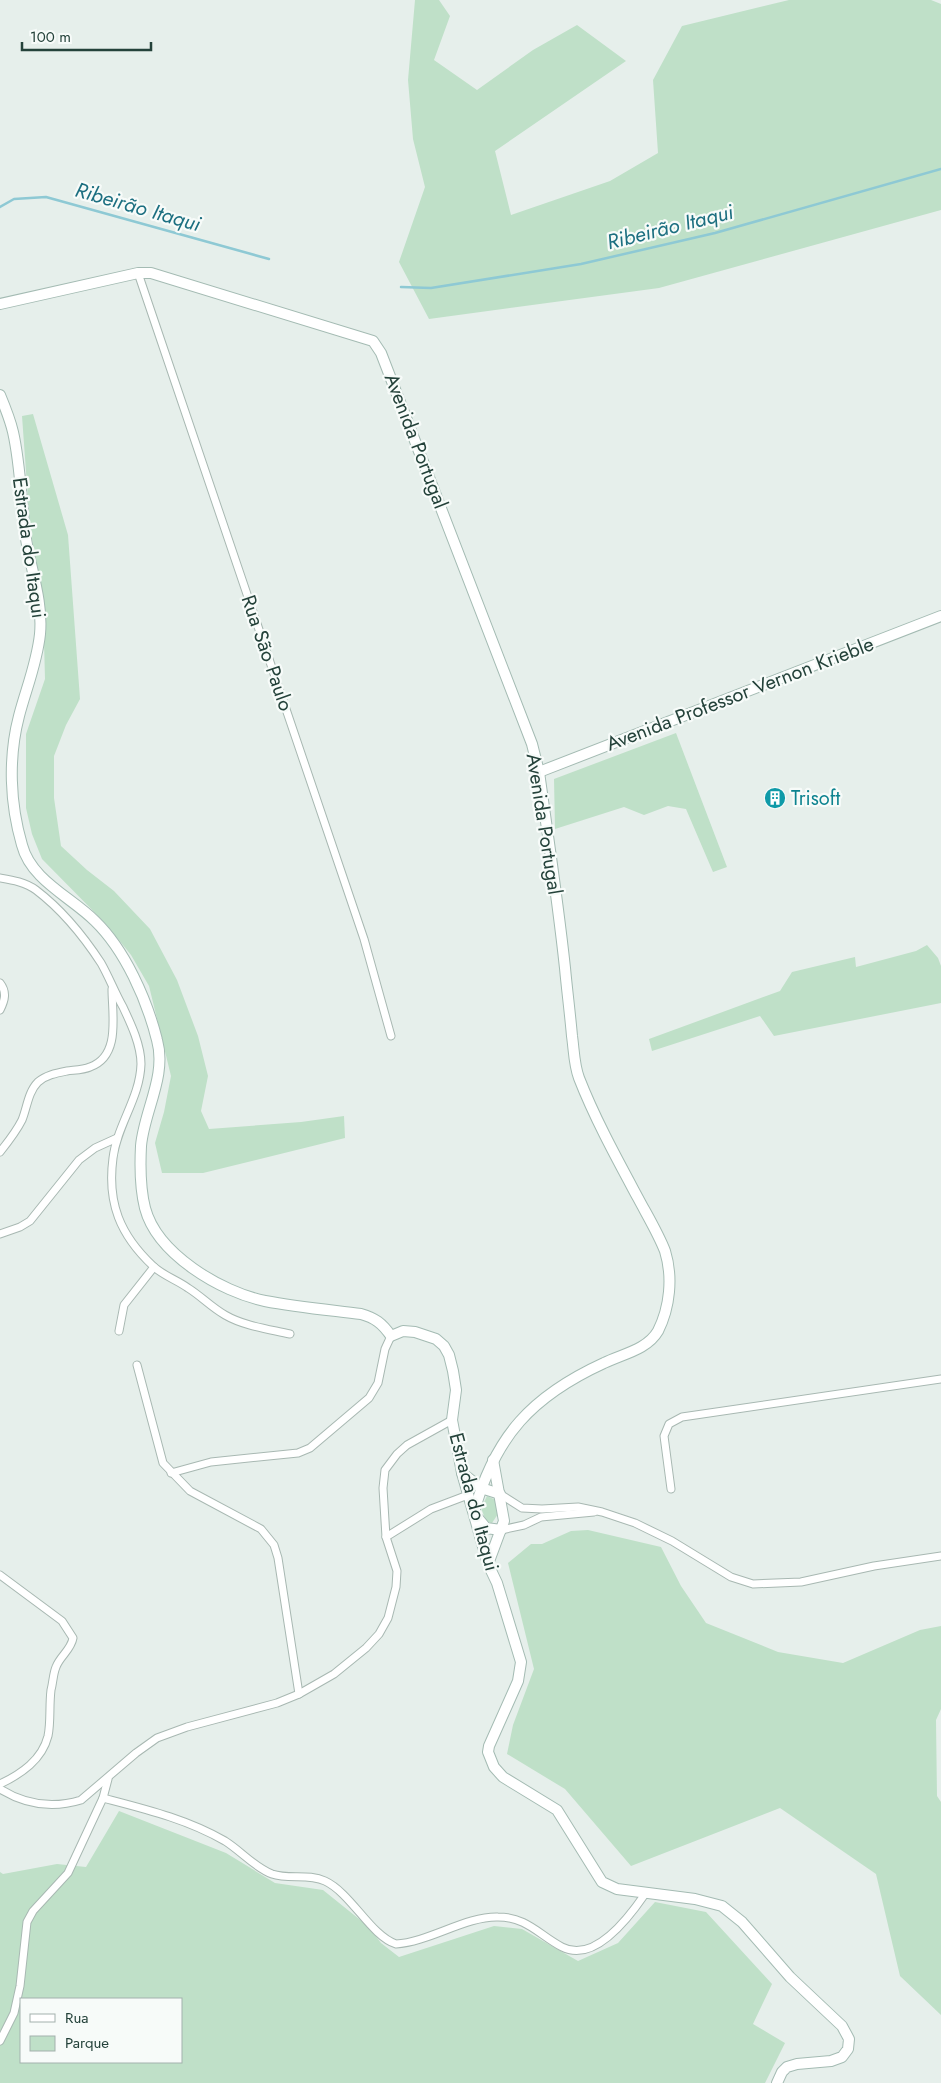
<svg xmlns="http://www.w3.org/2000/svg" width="941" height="2083" viewBox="0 0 941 2083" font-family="Jost,sans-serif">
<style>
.green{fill:#bfe0c8;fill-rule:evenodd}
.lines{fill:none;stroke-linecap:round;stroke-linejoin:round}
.stream{stroke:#8ec9d4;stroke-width:2.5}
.street-casing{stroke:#a8b8b2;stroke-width:9}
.secondary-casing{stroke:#a4bbb3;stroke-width:12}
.street{stroke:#fff;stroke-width:7}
.secondary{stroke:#fff;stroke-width:10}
.labels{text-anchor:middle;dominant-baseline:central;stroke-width:4.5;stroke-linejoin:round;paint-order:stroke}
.street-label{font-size:20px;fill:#24423a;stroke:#f7fbf9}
.culture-label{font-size:20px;fill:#0d838f;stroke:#f7fbf9;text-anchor:start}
.water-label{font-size:21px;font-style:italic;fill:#1c6f80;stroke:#f7fbf9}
</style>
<rect width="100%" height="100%" fill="#e6efeb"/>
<g class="green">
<path d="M415,0H439L450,16L434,60L477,90L533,50L577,25L626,61L495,151L511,215L610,181L658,153L653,80L682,26L789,0H931L941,4V210L659,288L429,319L399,262L425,187L413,139L408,80Z"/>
<path d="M33,414L68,535L80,699L66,725L54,756V798L61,846L87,870L114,891L150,929L177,980L198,1036L208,1076L201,1111L209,1129L301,1122L344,1116L345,1138L203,1173H162L155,1143L164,1112L171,1076L149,986L131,955L106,924L42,859L32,834L26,808V734L45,679L43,604L30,527L22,416Z"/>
<path d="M676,733L727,867L713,872L686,809L668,806L644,815L624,807L555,829L554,779Z"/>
<path d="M927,945L938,958L941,966V1003L774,1036L760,1016L652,1051L649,1039L780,991L792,972L855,957L856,967L916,951Z"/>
<path d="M487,1496L496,1500L498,1514L492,1523L486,1521L481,1508Z"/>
<path d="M588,1530L661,1547L681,1586L706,1623L778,1652L843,1663L920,1630L941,1626V1709L936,1720L937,1796L941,1802V2015L900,1976L876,1874L780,1808L631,1866L565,1789L507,1754L513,1725L534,1669L508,1563L531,1544H542L571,1531Z"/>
<path d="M119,1811L226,1853L275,1883L323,1890L369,1927L381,1943L399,1957L494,1926L522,1929L578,1961L618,1943L655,1902L706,1912L772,1984L753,2024L785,2043L765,2083H0V1872L3,1874L57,1864L86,1867ZM21,1999H181V2062H21Z"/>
</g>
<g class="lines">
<g class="stream">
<path d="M0,207L14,199L46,197L269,259"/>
<path d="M401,287L431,288L581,264L715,233L941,169"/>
</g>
<g class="street-casing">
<g id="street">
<path d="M138,273L364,939L391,1036"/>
<path d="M0,878C12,880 25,882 36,890C61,909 84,937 101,963C109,977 115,993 123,1007C131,1024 141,1045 141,1064C140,1098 117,1125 113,1158C107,1203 120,1235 153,1266C162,1275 177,1280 188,1288C201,1296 211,1307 225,1315C244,1326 268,1329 290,1334"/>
<path d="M0,983C7,992 5,1000 0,1010"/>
<path d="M0,1152C8,1142 16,1132 22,1120C27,1108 28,1092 38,1082C46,1075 57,1073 67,1071C74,1070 83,1070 90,1067C121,1056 112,1015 112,989"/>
<path d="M0,1234L20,1227L30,1221L79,1160L95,1148L117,1138"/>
<path d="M119,1331L124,1305L154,1267"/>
<path d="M137,1365L163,1463L190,1491L261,1529L274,1545L278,1558L299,1694"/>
<path d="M171,1473L211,1462L298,1453L310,1448L369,1398L378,1383L385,1349L391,1336"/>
<path d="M671,1489L664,1436L669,1424L682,1417L941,1379"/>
<path d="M500,1494L522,1508L542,1509L578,1507L602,1512L635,1523L672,1541L731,1577L753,1584L801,1582L874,1566L941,1556"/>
<path d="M501,1530L524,1525L541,1517L594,1512"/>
<path d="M386,1537L431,1509L468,1495"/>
<path d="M0,1575L62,1621L73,1638C71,1650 60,1656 56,1667C53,1674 53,1683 51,1690C49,1706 51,1722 48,1736C42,1760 21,1774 0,1784"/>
<path d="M0,1789C26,1805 52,1809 81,1800L136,1753L157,1738L187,1727L277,1703L299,1694L334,1674L366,1648L379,1634L388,1618L396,1587L397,1571L386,1537L383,1488L385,1470L397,1454L407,1445L452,1420"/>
<path d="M103,1798C145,1809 187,1819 225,1841C241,1851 254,1867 272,1874C289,1880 308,1873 325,1881C351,1893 371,1936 396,1944C429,1942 466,1916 498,1917C527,1917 539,1935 562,1947C595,1964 630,1916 645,1894"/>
<path d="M0,2041L14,2013L20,1986L27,1922L33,1911L68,1873L103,1798L108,1779"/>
</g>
</g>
<g class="secondary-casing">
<g id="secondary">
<path d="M0,304L138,273H151L373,341L381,353L532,744L539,772C548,837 558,902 565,968C567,990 570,1013 572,1036C574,1050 574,1065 579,1078C595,1119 617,1159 638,1198C647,1215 658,1233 665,1251C673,1277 670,1307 658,1331C647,1350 622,1354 604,1363C532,1396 495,1436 474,1512"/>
<path d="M0,395C5,407 10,419 13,432C21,467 21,504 26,539C31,570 43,602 40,634C37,663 26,689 19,716C8,758 10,804 22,845C31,880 71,897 95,921C125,950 147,1000 157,1040C167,1076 144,1111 141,1146C140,1165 140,1188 145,1208C157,1254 221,1292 265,1301C296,1307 329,1310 361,1314C375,1318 382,1323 391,1336L403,1331L415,1332L436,1339L444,1346L449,1355L453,1371L456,1390L452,1420L462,1473L488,1564L497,1583L521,1662L518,1681L489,1746L488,1752L494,1767L503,1777L557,1810L602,1882L617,1889L695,1899L722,1906L742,1922L790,1977L842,2026L849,2039L848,2049L842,2057L831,2061L797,2064L787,2067L782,2072L777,2083"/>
<path d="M539,772L941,616"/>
<path d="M462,1473L481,1488L500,1494"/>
<path d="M477,1517L486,1528L501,1530"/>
<path d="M488,1564L504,1521L493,1460"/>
</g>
</g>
<use href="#street" class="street"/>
<use href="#secondary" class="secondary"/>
</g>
<defs>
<g id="building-disc" transform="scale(1.125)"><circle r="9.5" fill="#0f9aa8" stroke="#f7fbf9"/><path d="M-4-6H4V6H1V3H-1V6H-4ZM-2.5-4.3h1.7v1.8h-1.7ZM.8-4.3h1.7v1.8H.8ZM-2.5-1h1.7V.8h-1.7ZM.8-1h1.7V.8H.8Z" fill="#fff"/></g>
</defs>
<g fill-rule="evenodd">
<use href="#building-disc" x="775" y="798"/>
</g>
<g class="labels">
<g class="street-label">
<text transform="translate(416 441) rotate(69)">Avenida Portugal</text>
<text transform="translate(29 548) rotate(82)">Estrada do Itaqui</text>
<text transform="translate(267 653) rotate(71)">Rua São Paulo</text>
<text transform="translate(740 694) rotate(-21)">Avenida Professor Vernon Krieble</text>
<text transform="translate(544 824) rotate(81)">Avenida Portugal</text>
<text transform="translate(474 1502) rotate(75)">Estrada do Itaqui</text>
</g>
<g class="culture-label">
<text x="791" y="798">Trisoft</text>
</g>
<g class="water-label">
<text transform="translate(138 207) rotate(16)">Ribeirão Itaqui</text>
<text transform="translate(670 227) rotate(-14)">Ribeirão Itaqui</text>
</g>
</g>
<rect x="20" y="1998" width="162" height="65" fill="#f7fbf9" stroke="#a3b1ad"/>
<rect x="30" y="2014" width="25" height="8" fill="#ffffff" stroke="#a3b1ad"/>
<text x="65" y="2023" font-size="15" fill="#24423a">Rua</text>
<rect x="30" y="2036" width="25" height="15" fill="#bfe0c8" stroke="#a3b1ad"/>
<text x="65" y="2048" font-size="15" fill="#24423a">Parque</text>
<path d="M22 42v8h129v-8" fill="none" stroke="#24423a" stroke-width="2.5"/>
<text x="30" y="42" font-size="15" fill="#24423a" stroke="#f7fbf9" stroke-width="4" paint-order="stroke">100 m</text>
</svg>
